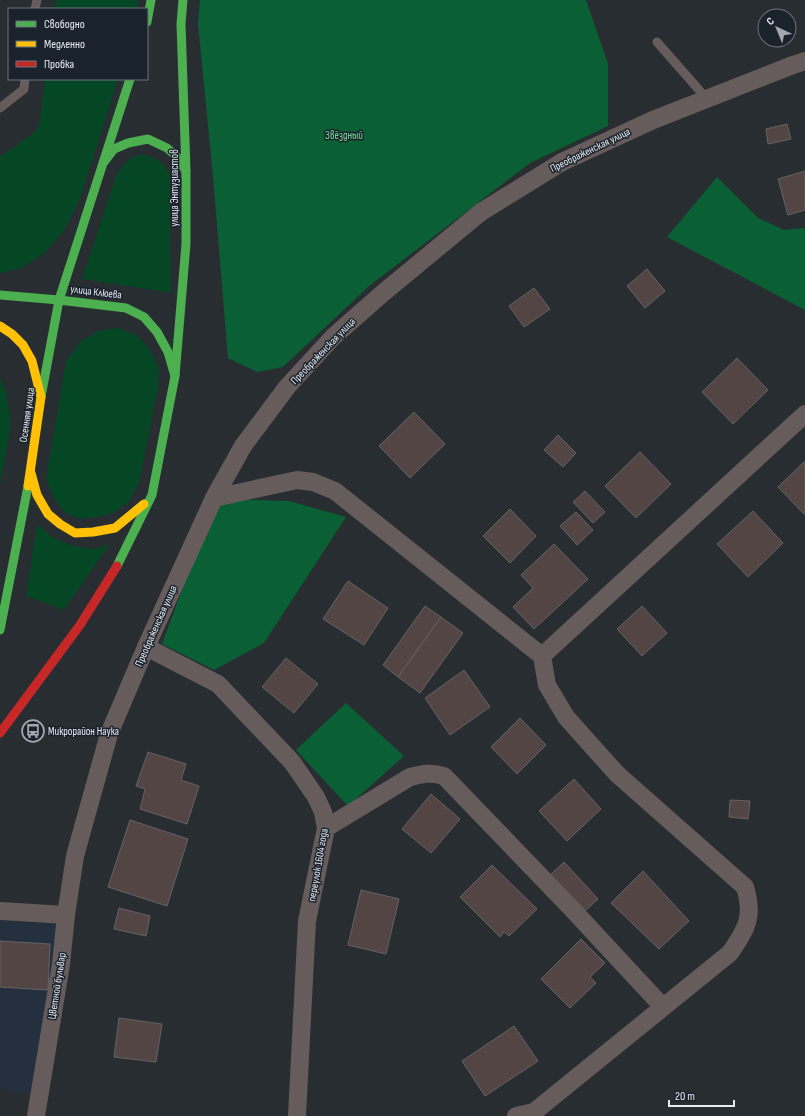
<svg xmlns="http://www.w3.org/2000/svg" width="805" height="1116" viewBox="0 0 805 1116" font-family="'Sofia Sans Condensed',sans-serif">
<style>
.built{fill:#25303f}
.green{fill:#054624}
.forest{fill:#0a6034}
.building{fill:#524543;stroke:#646365}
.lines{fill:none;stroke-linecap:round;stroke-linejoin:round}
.lane{stroke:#665c5b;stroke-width:9}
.street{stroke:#665c5b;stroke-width:18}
.fast{stroke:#4caf50;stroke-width:9}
.slow{stroke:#ffc107;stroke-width:9}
.jam{stroke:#c62828;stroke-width:9}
.labels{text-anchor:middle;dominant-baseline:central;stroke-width:3;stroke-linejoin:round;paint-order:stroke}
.park-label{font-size:11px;fill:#74e196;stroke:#1a222c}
.street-label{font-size:11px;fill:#e5ebf2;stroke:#1a222c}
.poi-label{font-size:11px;fill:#e5ebf2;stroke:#1a222c;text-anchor:start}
</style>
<rect width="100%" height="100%" fill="#282d32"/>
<path class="built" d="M0,921L59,924L31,1095L0,1088Z"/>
<g class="green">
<path d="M56,0H139L137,9H54Z"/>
<path d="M45,79H118L80,199L65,229L46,252L22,268L0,273V157L34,133L39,126Z"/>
<path d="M142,154C157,159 163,160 170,175L171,293L82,279L117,173L129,159Z"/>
<path d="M117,328L135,334L149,348L159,368L158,387L139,483L129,501L115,512L99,517L80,519L64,512L53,497L46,478L66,361L80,342L98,331Z"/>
<path d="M0,377L7,395L11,424L0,485Z"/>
<path d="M37,524L52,537L70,545L92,549L109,545L64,610L26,596Z"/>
</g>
<g class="forest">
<path d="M200,0H586L608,64V126L530,163L369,286L283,367L257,372L228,358L213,176L198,24Z"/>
<path d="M717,177L758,218L784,230L805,228V310L667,237Z"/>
<path d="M223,499L289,501L346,517L264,643L214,670L162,644L189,571Z"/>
<path d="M346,703L404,756L348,806L296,750Z"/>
</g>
<g class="building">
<path d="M787,124L791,139L768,144L766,129Z"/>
<path d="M805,171V210L788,215L778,179Z"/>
<path d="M647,269L665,291L645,308L627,286Z"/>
<path d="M534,288L550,309L524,327L509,306Z"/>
<path d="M737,358L768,390L733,424L702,392Z"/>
<path d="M414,412L445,444L410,478L379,446Z"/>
<path d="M558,435L576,453L563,467L544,450Z"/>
<path d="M640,452L671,484L636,518L605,486Z"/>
<path d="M805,461V515L778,487Z"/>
<path d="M585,491L605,512L593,523L573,502Z"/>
<path d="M510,509L536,536L510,563L483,536Z"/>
<path d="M753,511L783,543L748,577L717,544Z"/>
<path d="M576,512L593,530L577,545L560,526Z"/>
<path d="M554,544L588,579L534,629L513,607L533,588L521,575Z"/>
<path d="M348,581L388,608L364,645L323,619Z"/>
<path d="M425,606L441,617L398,677L383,665Z"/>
<path d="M642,606L667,633L642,656L617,629Z"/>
<path d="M441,617L463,633L420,693L398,677Z"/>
<path d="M286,658L318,684L294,713L262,687Z"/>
<path d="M464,670L490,707L450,735L425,698Z"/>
<path d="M520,718L546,745L517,774L491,747Z"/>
<path d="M148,752L186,764L181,780L199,786L187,824L140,809L145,789L136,786Z"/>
<path d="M574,779L601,809L567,841L539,811Z"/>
<path d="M431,794L460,819L431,853L402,829Z"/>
<path d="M730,800L750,801L748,819L729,817Z"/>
<path d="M130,820L188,839L167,906L108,887Z"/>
<path d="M564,862L598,899L585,911L550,875Z"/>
<path d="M492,865L537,909L509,936L504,932L500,937L460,897Z"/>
<path d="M643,871L689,921L659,949L611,903Z"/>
<path d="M361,890L399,899L386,954L348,945Z"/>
<path d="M119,908L150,916L146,936L114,929Z"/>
<path d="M581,939L605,963L590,977L596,983L570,1008L541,979Z"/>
<path d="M0,941L50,944L48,990L0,987Z"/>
<path d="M119,1018L162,1024L156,1062L114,1057Z"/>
<path d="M514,1026L538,1061L485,1096L462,1061Z"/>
</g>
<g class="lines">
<g class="lane">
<path d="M35,9L37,0"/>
<path d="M657,42L707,99"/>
<path d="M0,108L24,89L25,79"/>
</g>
<g class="street">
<path d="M214,498L297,480L313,482L335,491L542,656L547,685L566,717L617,774L745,887C754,917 747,928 730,953L534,1112L516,1116"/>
<path d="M146,647L218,684L292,762L316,797L323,812L326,828L307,921L297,1116"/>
<path d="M542,656L805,414"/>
<path d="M326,828L410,777C423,774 431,772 444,776L572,909L663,1007"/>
<path d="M0,911L66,915"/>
<path d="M36,1116L61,964L66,915L75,856L109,734L146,647L214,498L243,446L287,387L333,337L383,293L481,212L562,162L653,120L793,65L805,61"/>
</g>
<g class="fast">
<path d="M147,22L151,0"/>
<path d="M104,162L114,149L128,143L148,139L167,148L177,157L186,171"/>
<path d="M0,295L59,300L126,308L144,317L157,332L168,352L175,376L152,495L117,566"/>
<path d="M175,376L186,244V171L181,24L183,0"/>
<path d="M41,397L59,300L130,79"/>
<path d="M0,630L28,486"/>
</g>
<g class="slow">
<path d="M0,326L12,334L23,345L32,361L41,397L28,486"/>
<path d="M31,473L37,495L48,514L60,524L75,533L93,532L115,528L144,504"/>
</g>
<path class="jam" d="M0,733L80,625L117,566"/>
</g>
<defs>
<g id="bus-ring" transform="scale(1.15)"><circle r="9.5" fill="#1a222c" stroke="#a3a8af" stroke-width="1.5"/><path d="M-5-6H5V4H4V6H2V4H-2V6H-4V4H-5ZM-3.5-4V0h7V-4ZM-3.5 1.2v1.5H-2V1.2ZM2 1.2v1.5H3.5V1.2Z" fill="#a3a8af"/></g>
</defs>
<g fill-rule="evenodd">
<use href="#bus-ring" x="33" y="731"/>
</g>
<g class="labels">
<g class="park-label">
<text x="344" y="135">Звёздный</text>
</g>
<g class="street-label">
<text transform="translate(590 150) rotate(-26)">Преображенская улица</text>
<text transform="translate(174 188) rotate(-90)">улица Энтузиастов</text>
<text transform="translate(96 292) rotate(7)">улица Клюева</text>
<text transform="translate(323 351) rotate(-46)">Преображенская улица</text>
<text transform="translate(27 415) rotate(-82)">Осенняя улица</text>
<text transform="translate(156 626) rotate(-66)">Преображенская улица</text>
<text transform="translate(318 865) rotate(-80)">переулок 1604 года</text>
<text transform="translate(57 986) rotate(-81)">Цветной бульвар</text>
</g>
<g class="poi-label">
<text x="48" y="731">Микрорайон Наука</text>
</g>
</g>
<rect x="8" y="8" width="140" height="72" fill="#1a222c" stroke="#6b727b"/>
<rect x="16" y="21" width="20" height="6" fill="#4caf50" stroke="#6b727b"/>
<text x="44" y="28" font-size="12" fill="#e5ebf2">Свободно</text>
<rect x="16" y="41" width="20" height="6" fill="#ffc107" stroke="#6b727b"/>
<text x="44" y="48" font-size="12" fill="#e5ebf2">Медленно</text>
<rect x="16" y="61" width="20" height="6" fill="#c62828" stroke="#6b727b"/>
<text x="44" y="68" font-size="12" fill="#e5ebf2">Пробка</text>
<g transform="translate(777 28) rotate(316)"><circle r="19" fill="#1a222c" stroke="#6b727b"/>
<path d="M0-3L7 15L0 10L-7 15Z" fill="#a3a8af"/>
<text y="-6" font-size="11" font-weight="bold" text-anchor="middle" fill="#e5ebf2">С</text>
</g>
<path d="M669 1100v6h65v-6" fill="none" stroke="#e5ebf2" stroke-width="2"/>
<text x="675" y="1100" font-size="12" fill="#e5ebf2" stroke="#1a222c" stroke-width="3" paint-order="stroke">20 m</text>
</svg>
